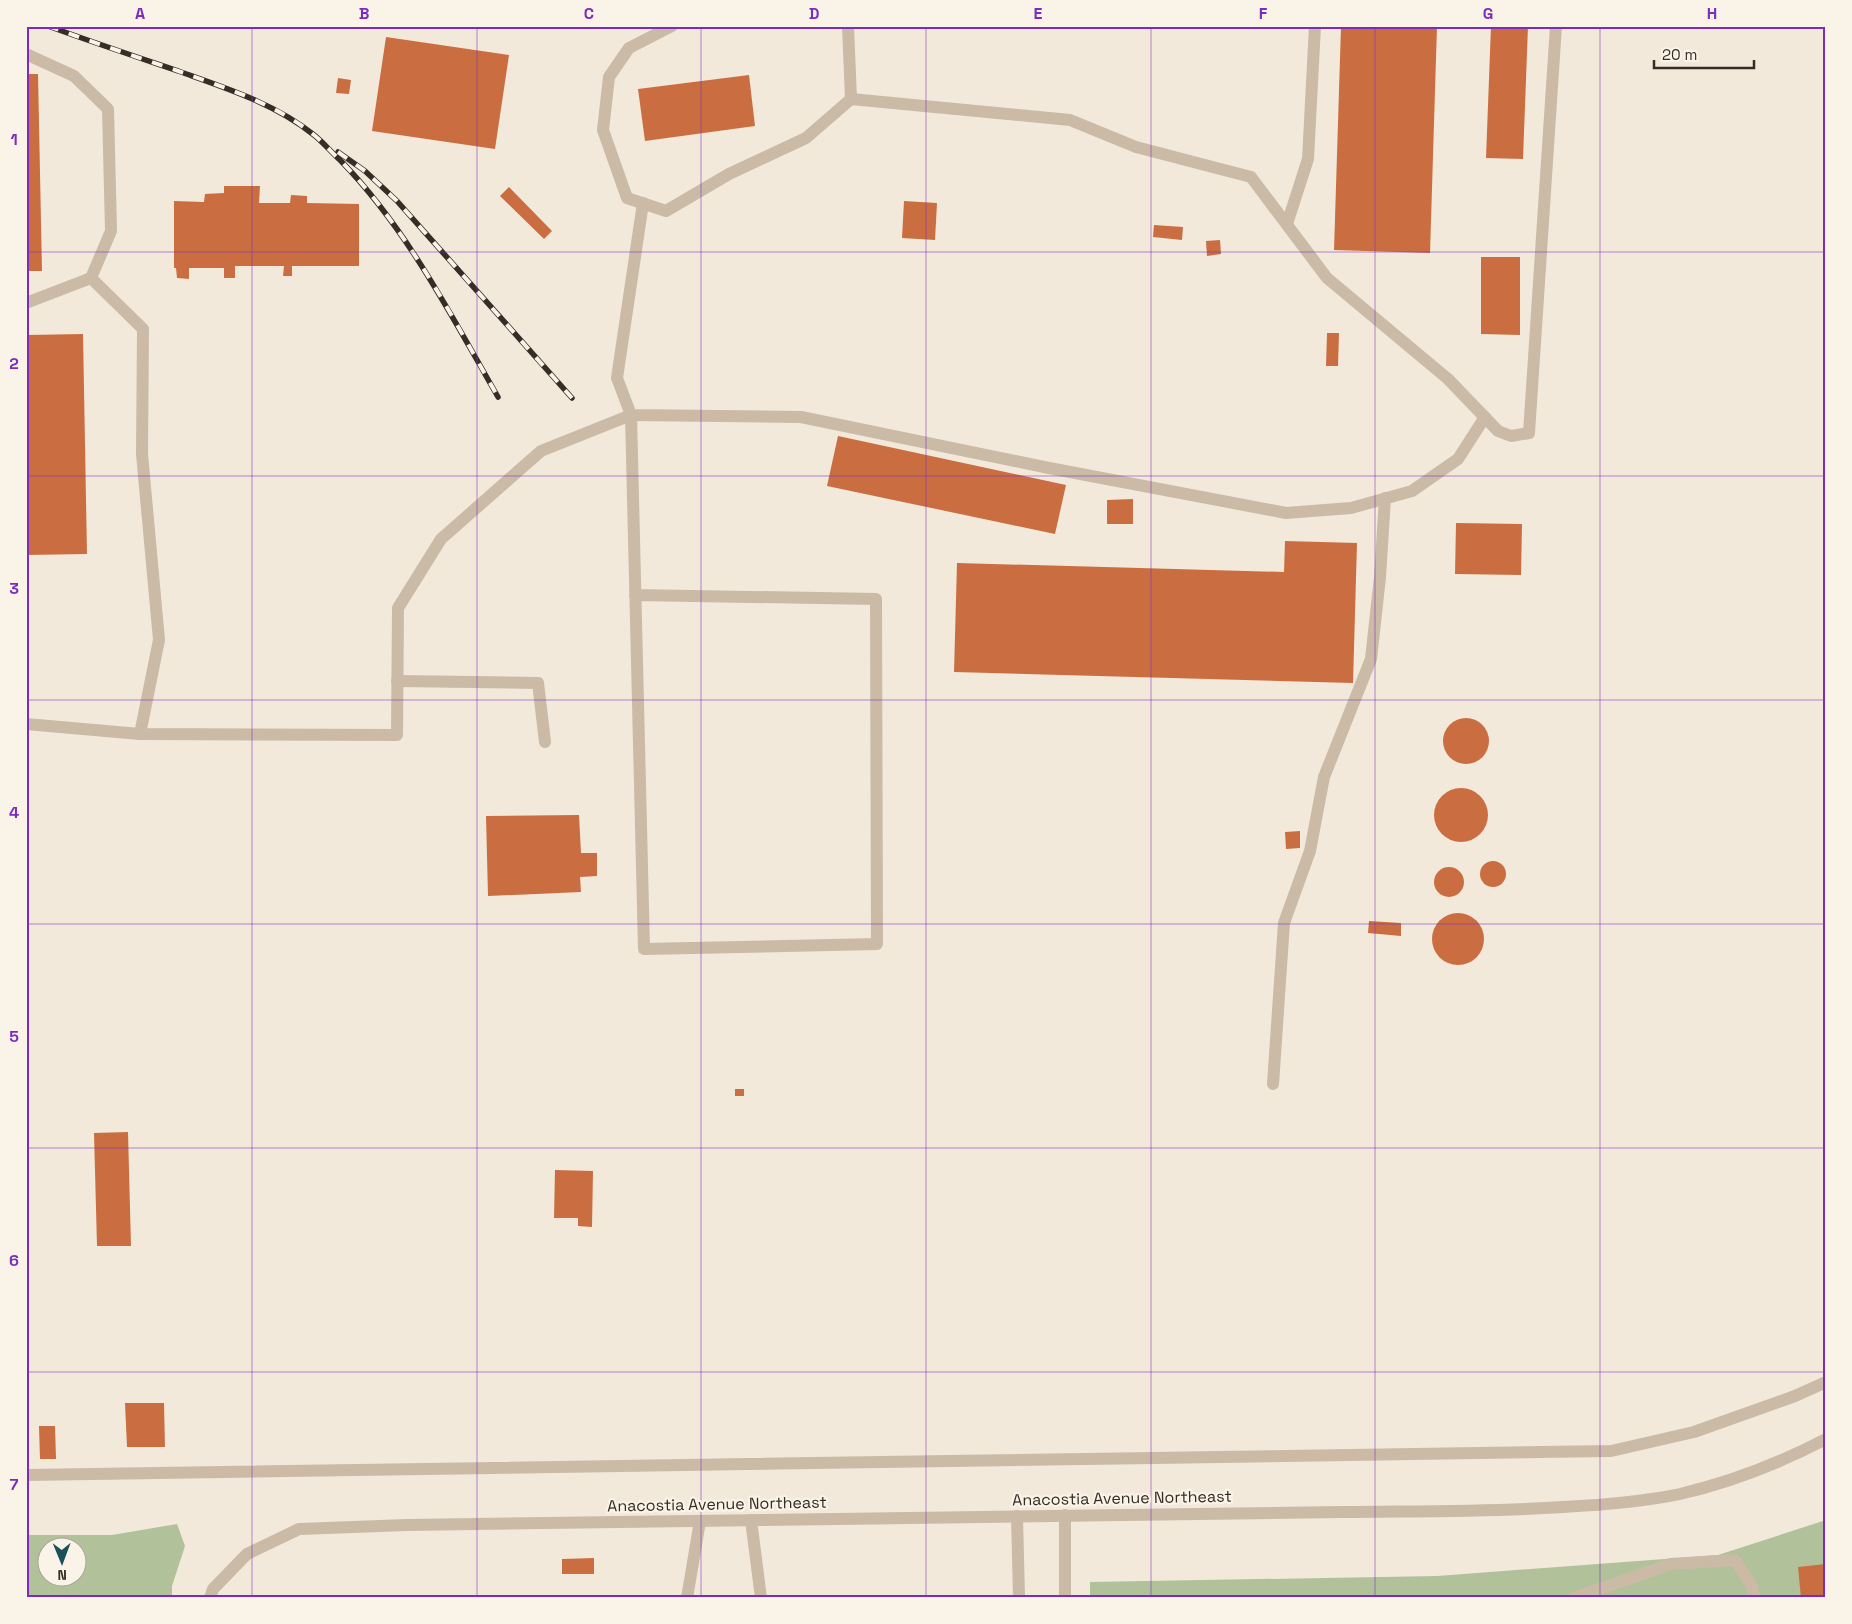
<svg xmlns="http://www.w3.org/2000/svg" width="1852" height="1624" viewBox="0 0 1852 1624" font-family="'Space Grotesk',sans-serif">
<style>
.green{fill:#b1c29a;fill-rule:evenodd}
.building{fill:#ca6e41}
.lines{fill:none;stroke-linecap:round;stroke-linejoin:round}
.service{stroke:#cbbaa6;stroke-width:12}
.minor{stroke:#cbbaa6;stroke-width:12}
.rail-casing{stroke:#372d27;stroke-width:5.5}
.rail{stroke:#faf3e7;stroke-width:4;stroke-dasharray:11;stroke-linecap:butt}
.grid{fill:none;stroke:#7b2cbf;stroke-width:1;stroke-opacity:0.55}
.labels{text-anchor:middle;dominant-baseline:central;stroke-width:4.5;stroke-linejoin:round;paint-order:stroke}
.street-label{font-size:16px;fill:#372d27;stroke:#faf3e7}
.neatline{fill:none;stroke:#7b2cbf;stroke-width:2}
.grid-label{font-size:16px;text-anchor:middle;font-weight:bold;fill:#7b2cbf}
</style>
<rect width="100%" height="100%" fill="#f2e9da"/>
<g class="green">
<path d="M1826,1520V1598H1090V1582L1437,1576L1718,1555Z"/>
<path d="M177,1524L185,1546L172,1586V1598H26V1535H112ZM48,1546H78V1576H48Z"/>
</g>
<g class="building">
<path d="M1341,26H1437L1430,253L1334,250Z"/>
<path d="M1491,26H1528L1523,159L1486,158Z"/>
<path d="M386,37L509,55L495,149L372,131Z"/>
<path d="M26,74H38L42,271H26Z"/>
<path d="M749,75L755,126L645,141L638,89Z"/>
<path d="M338,78L351,80L349,94L336,93Z"/>
<path d="M224,186H260L259,203H290L291,195L307,196V203L359,204V266H292V276H283L284,266H235V278H224V268H189V279L177,278L176,268H174V201L204,202L205,194L224,193Z"/>
<path d="M509,187L552,231L544,239L500,196Z"/>
<path d="M904,201L937,203L935,240L902,238Z"/>
<path d="M1154,225L1183,227L1182,240L1153,237Z"/>
<path d="M1220,240L1221,254L1207,256L1206,241Z"/>
<path d="M1481,257H1520V335L1481,334Z"/>
<path d="M1327,333H1339L1338,366H1326Z"/>
<path d="M83,334L87,554L26,555V335Z"/>
<path d="M838,436L1066,485L1055,534L827,486Z"/>
<path d="M1133,499V524H1107V500Z"/>
<path d="M1456,523L1522,524L1521,575L1455,574Z"/>
<path d="M1285,541L1357,543L1353,683L954,672L957,563L1284,572Z"/>
<circle cx="1466" cy="741" r="23"/>
<circle cx="1461" cy="815" r="27"/>
<path d="M579,815L581,853H597V876L580,877L581,892L488,896L486,816Z"/>
<path d="M1300,831V848L1286,849L1285,832Z"/>
<circle cx="1493" cy="874" r="13"/>
<circle cx="1449" cy="882" r="15"/>
<circle cx="1458" cy="939" r="26"/>
<path d="M1369,921L1401,923V936L1368,933Z"/>
<rect x="735" y="1089" width="9" height="7"/>
<path d="M128,1132L131,1246H97L94,1133Z"/>
<path d="M555,1170L593,1171L592,1227L578,1226V1218H554Z"/>
<path d="M125,1403H164L165,1447H127Z"/>
<path d="M39,1426H55L56,1459H40Z"/>
<path d="M594,1558V1574H562V1559Z"/>
<path d="M1826,1564V1598H1801L1798,1567Z"/>
</g>
<g class="lines">
<g class="service">
<path d="M672,26L629,48L609,77L603,130L627,198L666,211L729,174L806,138L851,99L1070,120L1136,147L1251,177L1327,278L1448,379L1498,431L1511,436L1529,433L1556,26"/>
<path d="M848,26L851,99"/>
<path d="M26,54L74,76L108,109L111,231L91,278L26,303"/>
<path d="M643,203L617,378L631,415L801,417L1049,468L1286,513L1351,508L1412,491L1458,459L1485,417"/>
<path d="M1287,224L1308,159L1315,26"/>
<path d="M91,278L143,329L142,454L159,640L140,734"/>
<path d="M397,681L538,683L545,742"/>
<path d="M26,724L140,734L397,735L398,608L441,539L541,451L631,415L644,949L877,944L876,599L635,595"/>
<path d="M1273,1084L1284,923L1310,851L1324,777L1371,659L1380,577L1385,498"/>
<path d="M26,1475L1611,1451L1694,1432L1795,1396L1826,1382"/>
<path d="M1065,1515V1598"/>
<path d="M1017,1516L1019,1598"/>
<path d="M751,1520L761,1598"/>
<path d="M210,1598L213,1589L247,1554L299,1529L407,1525L1343,1512"/>
<path d="M687,1598L700,1521"/>
<path d="M1574,1598L1671,1564L1735,1560L1752,1586L1754,1598"/>
</g>
<path class="minor" d="M1343,1512C1416,1511 1490,1512 1563,1507C1602,1505 1642,1502 1680,1494C1731,1482 1780,1463 1826,1439"/>
<g class="rail-casing">
<g id="rail">
<path d="M48,26C92,42 137,57 181,72C226,88 276,104 314,135C323,142 332,153 341,161C407,229 451,315 498,397"/>
<path d="M338,152L365,171L397,201L572,398"/>
</g>
</g>
<use href="#rail" class="rail"/>
</g>
<path class="grid" d="M252,26V1598M477,26V1598M701,26V1598M926,26V1598M1151,26V1598M1375,26V1598M1600,26V1598M26,252H1826M26,476H1826M26,700H1826M26,924H1826M26,1148H1826M26,1372H1826"/>
<g class="labels">
<g class="street-label">
<text transform="translate(1122 1498) rotate(-1)">Anacostia Avenue Northeast</text>
<text transform="translate(717 1504) rotate(-1)">Anacostia Avenue Northeast</text>
</g>
</g>
<rect width="1852" height="1624" fill="none" stroke="#faf3e7" stroke-width="55"/>
<g transform="translate(62 1562) rotate(179)"><circle r="24" fill="#faf3e7" stroke="#aca49a"/>
<path d="M0-4L9 19L0 12L-9 19Z" fill="#1b5059"/>
<text y="-8" font-size="14" font-weight="bold" text-anchor="middle" fill="#372d27">N</text>
</g>
<path d="M1654 60v8h100v-8" fill="none" stroke="#372d27" stroke-width="2.5"/>
<text x="1662" y="60" font-size="15" fill="#372d27" stroke="#faf3e7" stroke-width="4" paint-order="stroke">20 m</text>
<rect x="28" y="28" width="1796" height="1568" class="neatline"/>
<g class="grid-label">
<text x="140" y="19">A</text>
<text x="364" y="19">B</text>
<text x="589" y="19">C</text>
<text x="814" y="19">D</text>
<text x="1038" y="19">E</text>
<text x="1263" y="19">F</text>
<text x="1488" y="19">G</text>
<text x="1712" y="19">H</text>
<text x="14" y="145">1</text>
<text x="14" y="369">2</text>
<text x="14" y="594">3</text>
<text x="14" y="818">4</text>
<text x="14" y="1042">5</text>
<text x="14" y="1266">6</text>
<text x="14" y="1490">7</text>
</g>
</svg>
